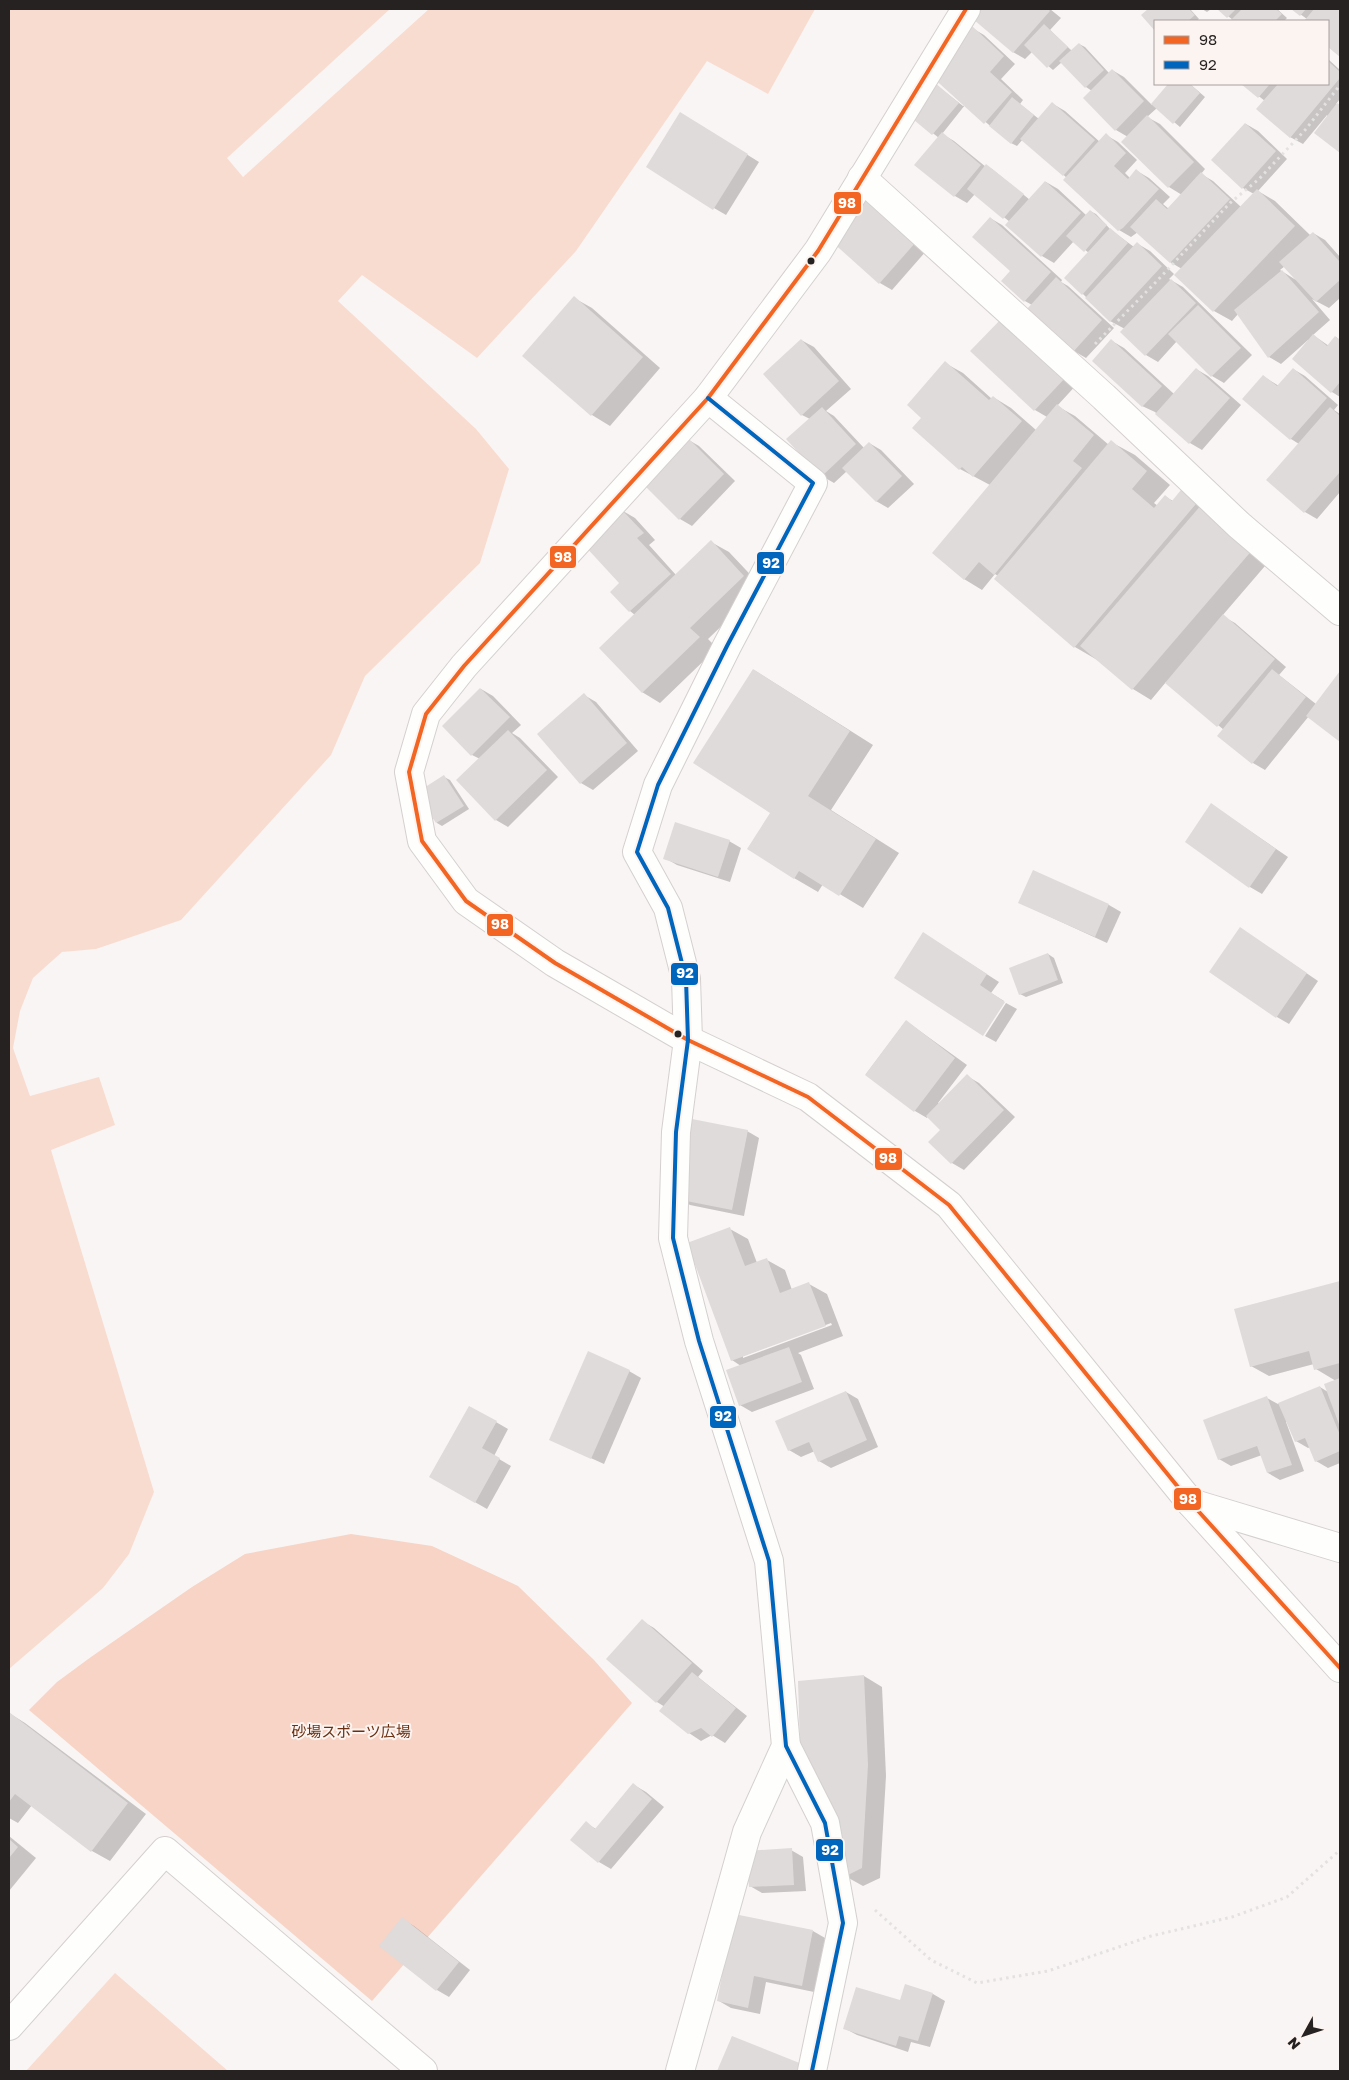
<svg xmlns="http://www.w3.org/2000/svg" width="1349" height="2080" viewBox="0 0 1349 2080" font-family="'Golos Text','Noto Sans JP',sans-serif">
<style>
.green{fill:#f7d4c5}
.water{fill:#f9dcd0}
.shadow{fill:#0003;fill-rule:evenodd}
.building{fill:#dfdbda}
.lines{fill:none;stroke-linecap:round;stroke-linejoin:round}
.street-casing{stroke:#d4d0cf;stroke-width:30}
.secondary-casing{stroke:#d4d0cf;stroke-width:30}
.path{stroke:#e3e1e1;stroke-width:3;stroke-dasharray:2.5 4;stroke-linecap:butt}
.street{stroke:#fefefd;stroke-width:28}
.secondary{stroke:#fefefd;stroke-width:28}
.bus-1-casing{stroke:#fcf4f1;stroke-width:8}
.bus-2-casing{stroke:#fcf4f1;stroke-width:8}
.bus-1{stroke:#f26522;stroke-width:4}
.bus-2{stroke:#0065bd;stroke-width:4}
.bus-dot{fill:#252221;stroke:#fcf4f1;stroke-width:2}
.labels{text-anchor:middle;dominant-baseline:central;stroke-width:4;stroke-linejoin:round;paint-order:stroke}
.park-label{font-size:15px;fill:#6a2f10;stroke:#fcf4f1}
.line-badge{stroke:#fcf4f1;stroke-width:2}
.badge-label{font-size:14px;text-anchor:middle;font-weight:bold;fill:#fff}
</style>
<rect width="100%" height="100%" fill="#f9f5f4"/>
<path class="green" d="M351,1534L432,1546L518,1586L594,1660L632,1703L372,2001L29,1710L57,1682L91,1657L192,1587L245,1554Z"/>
<g class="water">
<path d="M9,9H390L227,158L243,177L429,9H815L768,94L707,61L576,251L477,358L362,275L338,301L476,429L509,469L480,563L365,676L331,755L181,920L96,949L62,952L33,978L20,1011L13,1048L30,1096L99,1077L115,1125L51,1150L154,1492L129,1554L103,1588L9,1669Z"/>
<path d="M115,1973L228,2071H26Z"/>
</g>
<g class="shadow">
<path d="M973,9H1050L1061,18L1050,30L1072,51L1079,44L1085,47L1109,73L1112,70L1124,77L1152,105L1170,84H1190L1205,97L1180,127L1157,108L1147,117L1160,124L1205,169L1201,174L1213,181L1241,207L1254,194L1243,188L1246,124L1258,131L1287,159L1258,191L1275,201L1310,235L1313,233L1325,240L1340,257V298L1329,308L1312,299L1330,320L1313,335L1329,346L1336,337L1340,340V397L1332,392L1308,340L1281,364L1269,357L1238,314L1232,321L1214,311L1182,269L1170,262L1138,232L1131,237L1119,230L1067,178L1023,139L1017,146L1011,143L965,105L942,134L954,141L986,167L992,169L1030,200L1046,182L1058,189L1086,215L1090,211L1096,214L1111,230L1134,247L1138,244L1150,251L1174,274L1169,279L1183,287L1252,355L1224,383L1212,376L1177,341L1158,362L1146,355L1125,329L1110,321L1083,294L1089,253L1074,241L1054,263L1042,256L1007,225L1010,222L975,194L967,203L955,196L916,165L939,138L910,115L935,84L963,106L965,105L972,28L984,35L1015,64L1001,79L1023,100L1020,104L1039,119L1053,104L1065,111L1100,142L1106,135L1118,142L1137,160L1125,173L1130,178L1137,171L1149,178L1170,197L1163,204L1169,209L1182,195L1169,187L1128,137L1116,130L1092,91L1086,87L1062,62L1053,70L1032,52L1025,59L1013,52ZM1285,266L1296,280L1280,270Z"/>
<path d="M1150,9H1190L1199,19L1196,21H1155V29L1143,15Z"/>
<path d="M1202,9H1211L1207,12Z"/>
<path d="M1219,9H1277L1287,18L1285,20L1287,21H1231L1233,20Z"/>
<path d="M1293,9H1340V56L1328,46V21H1306L1307,19Z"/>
<path d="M1328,59L1340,70V99L1336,104L1340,106V151L1316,132L1328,117L1327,115L1303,144L1290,137L1265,101L1243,84H1328Z"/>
<path d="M693,121L759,162L726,215L714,208Z"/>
<path d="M868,200L927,250L892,290L880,283Z"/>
<path d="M990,218L1002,225L1062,280L1061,282L1068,286L1114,328L1086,358L1074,351L1032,305L1025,301Z"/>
<path d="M574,298L592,308L660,368L610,426L592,415L524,356Z"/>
<path d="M801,340L814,347L851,389L826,411L834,416L864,448L869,443L881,450L914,484L888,508L876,501L847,471L834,483L822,476L810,419L802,415Z"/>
<path d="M1112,341L1124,348L1174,394L1196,369L1208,376L1241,405L1202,450L1190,443L1155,412L1142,406Z"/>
<path d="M972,351L1079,382L1057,406L1075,416L1109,445L1111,442L1135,455L1170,485L1154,503L1158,506L1166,497L1173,501L1186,487L1271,559L1222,616L1235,623L1286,667L1279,675L1316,704L1340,673V741L1309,716L1265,770L1253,763L1219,736L1224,730L1166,682L1151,700L1133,689L1099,661L1075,647L995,579L998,576L995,574L982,590L964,579L990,485L960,469L923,418L945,363L963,373L992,399L993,397L1011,408L1036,430L1047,417L1035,410Z"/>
<path d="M1293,369L1305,376L1338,405L1334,410L1340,414V492L1317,519L1305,512L1299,444L1291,439L1263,376L1279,386Z"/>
<path d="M687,439L699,446L735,481L692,526L680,519Z"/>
<path d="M623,511L635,518L655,540L649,545L676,575L711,542L729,552L762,587L708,639L717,648L660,703L642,692L635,615L630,611L620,583Z"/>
<path d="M754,670L873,745L831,810L899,853L863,908L823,884L818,892L794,878L772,813Z"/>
<path d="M481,689L493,696L521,725L512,733L520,738L558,777L508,827L496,820L480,759L472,755Z"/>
<path d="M584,695L596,702L638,751L593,790L581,783Z"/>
<path d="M444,777L450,780L469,809L442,826L437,823Z"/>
<path d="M1212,805L1288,857L1262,894L1250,887Z"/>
<path d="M729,841L741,848L730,882L677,865L665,858Z"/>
<path d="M1020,903L1109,905L1121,912L1107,943Z"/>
<path d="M1252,936L1318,981L1289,1024L1277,1017Z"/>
<path d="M935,941L999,982L991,993L1004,1001L983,1034Z"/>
<path d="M1048,954L1054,958L1063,983L1026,997L1020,994Z"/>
<path d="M1006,1003L1017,1009L996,1042L985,1036Z"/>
<path d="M906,1021L967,1065L938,1103L939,1104L967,1076L979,1083L1015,1117L964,1170L952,1163L930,1142L942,1130L928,1116L927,1118L915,1111L866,1074Z"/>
<path d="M747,1131L759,1138L744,1216L690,1205L678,1198Z"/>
<path d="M730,1229L748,1239L757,1263L767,1260L785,1270L792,1290L809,1284L827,1294L843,1336L798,1353L801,1355L814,1389L752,1412L740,1405L741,1366L732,1360ZM831,1323L832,1325L743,1358V1356Z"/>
<path d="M1340,1282V1463L1328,1468L1316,1461L1310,1447L1308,1448L1296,1441L1288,1421L1286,1422L1304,1471L1280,1480L1268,1473L1262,1455L1231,1466L1219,1459L1267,1398L1278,1404L1320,1387L1328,1392L1336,1381L1316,1369L1314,1364L1269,1376L1251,1366L1236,1310Z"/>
<path d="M629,1371L641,1378L604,1464L551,1440Z"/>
<path d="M846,1392L858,1399L878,1447L831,1468L819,1461L815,1451L801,1457L789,1450Z"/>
<path d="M470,1407L508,1429L494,1456L511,1466L487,1509L431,1477Z"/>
<path d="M642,1621L654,1628L703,1671L698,1677L747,1716L725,1743L712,1735L701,1741L689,1733L665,1707L657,1702L608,1659Z"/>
<path d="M864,1676L882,1687L886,1776L880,1878L863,1886L845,1876Z"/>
<path d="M9,1713L25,1723L146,1814L110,1861L92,1851L32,1805L18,1823L9,1818Z"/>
<path d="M634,1785L646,1792L664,1807L611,1869L599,1862L572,1840L586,1823L596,1829Z"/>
<path d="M9,1836L36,1858L9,1891Z"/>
<path d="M791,1850L803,1857L806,1891L762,1893L750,1886Z"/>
<path d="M402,1919L414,1926L470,1970L449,1997L437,1990Z"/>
<path d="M813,1931L825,1938L814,1992L766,1982L760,2014L731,2008L719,2001Z"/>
<path d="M933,1994L945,2001L930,2047L911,2042L908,2052L857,2035L844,2028L901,2002Z"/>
<path d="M732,2037L812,2071H719Z"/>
</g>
<g class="building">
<path d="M972,9H1048L1050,11L1013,53L967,14Z"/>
<path d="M1148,9H1189L1195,15L1188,21H1155V31L1141,15Z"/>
<path d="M1217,9H1236L1227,18Z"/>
<path d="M1242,9H1276L1282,14L1275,21H1230Z"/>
<path d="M1291,9H1306L1300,16Z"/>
<path d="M1314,9H1340V57L1328,47V21H1304Z"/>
<path d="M1044,24L1068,47L1047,68L1024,45Z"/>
<path d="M972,26L1004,56L990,72L1012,92L984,124L929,74Z"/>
<path d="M1079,43L1104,70L1085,88L1059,61Z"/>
<path d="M1328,61L1340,72V78L1290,138L1256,109L1278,84H1328Z"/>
<path d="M1112,69L1144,101L1115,131L1083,98Z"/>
<path d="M935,83L959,103L932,135L908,115Z"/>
<path d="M1168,84H1190L1200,93L1173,124L1151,104Z"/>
<path d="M1241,84H1270L1258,98Z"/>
<path d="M1012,97L1034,115L1011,144L989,126Z"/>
<path d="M1052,102L1095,140L1063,176L1020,139Z"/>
<path d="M1337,103L1340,105V153L1314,133Z"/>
<path d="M680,112L748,154L713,210L646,167Z"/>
<path d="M1147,115L1194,162L1168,188L1121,142Z"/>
<path d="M1245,123L1276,151L1242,189L1211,160Z"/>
<path d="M942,132L981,165L954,197L914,165Z"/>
<path d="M1106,133L1126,153L1114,166L1128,179L1136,169L1159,189L1123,228L1118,231L1063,180Z"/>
<path d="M986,164L1024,194L1003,219L967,189Z"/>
<path d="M1201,172L1230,199L1170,263L1130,227L1156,199L1167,209Z"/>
<path d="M1045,181L1081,213L1041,257L1005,225Z"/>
<path d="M1257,189L1295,226L1213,312L1174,275Z"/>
<path d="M867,199L916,242L879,284L830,240Z"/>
<path d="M1090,210L1107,225L1084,252L1066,236Z"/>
<path d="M990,217L1051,272L1024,302L1001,281L1010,271L972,237Z"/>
<path d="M1110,228L1128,243L1082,295L1064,278Z"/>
<path d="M1313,232L1340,262V280L1316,302L1279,262Z"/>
<path d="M1137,242L1162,266L1110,322L1085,298Z"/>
<path d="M1282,270L1319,312L1268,358L1234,310Z"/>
<path d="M1056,277L1102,320L1073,352L1027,309Z"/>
<path d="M1171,279L1196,303L1145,356L1120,332Z"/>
<path d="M574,296L643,357L591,416L522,356Z"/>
<path d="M1198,305L1241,348L1211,377L1168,334Z"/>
<path d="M1004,316L1068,375L1034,411L970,351Z"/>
<path d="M1313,334L1327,346L1335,336L1340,340V382L1331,393L1292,359Z"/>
<path d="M801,339L839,381L801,416L763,374Z"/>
<path d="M1111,339L1162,386L1142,407L1092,361Z"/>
<path d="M945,361L989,400L993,396L1022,421L973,477L962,467L959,470L912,428L921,418L907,405Z"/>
<path d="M1196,368L1230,398L1189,444L1155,414Z"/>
<path d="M1293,368L1327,398L1290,440L1242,399L1263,375L1277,386Z"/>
<path d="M1057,404L1094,435L1073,461L1082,468L994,575L979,562L964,580L932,553Z"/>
<path d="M822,407L856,444L821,477L786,439Z"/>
<path d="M1330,407L1340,416V472L1304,513L1266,480Z"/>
<path d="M687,437L724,474L679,520L642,483Z"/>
<path d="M1111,440L1147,471L1132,489L1154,508L1165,495L1172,501L1185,485L1201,498L1074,648L994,579Z"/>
<path d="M869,442L902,476L876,502L842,468Z"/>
<path d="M1202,504L1254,548L1132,690L1080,646Z"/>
<path d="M622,510L644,533L637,538L671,574L629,612L610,592L619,583L584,545Z"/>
<path d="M711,540L744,576L690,628L700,637L642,693L599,648Z"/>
<path d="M1223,614L1275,659L1217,727L1165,683Z"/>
<path d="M753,669L850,731L808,796L876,839L839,896L799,871L794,879L747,849L770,813L693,763Z"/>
<path d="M1272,669L1306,697L1252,764L1217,736Z"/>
<path d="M1340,671V742L1306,716Z"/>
<path d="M480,688L510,717L471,756L442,726Z"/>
<path d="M584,693L627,743L580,784L537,734Z"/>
<path d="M508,730L547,770L495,821L456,780Z"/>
<path d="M444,775L464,806L436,823L416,793Z"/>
<path d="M1211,803L1276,849L1249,888L1185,842Z"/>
<path d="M675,822L730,840L718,877L663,859Z"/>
<path d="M1033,870L1109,904L1095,937L1018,903Z"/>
<path d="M1240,927L1307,973L1276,1018L1209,972Z"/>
<path d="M923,932L987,974L980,985L1005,1002L983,1036L894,978Z"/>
<path d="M1048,953L1058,980L1019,995L1009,968Z"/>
<path d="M906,1020L955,1058L914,1112L865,1075Z"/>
<path d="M967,1074L1004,1110L951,1164L928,1142L940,1130L926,1116Z"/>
<path d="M692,1119L748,1130L732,1210L676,1199Z"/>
<path d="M730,1227L745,1266L767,1258L780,1293L809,1282L826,1326L731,1361L687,1243Z"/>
<path d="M1340,1281V1363L1314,1370L1309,1351L1250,1367L1234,1309Z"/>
<path d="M789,1347L802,1382L739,1406L726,1370Z"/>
<path d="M588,1351L630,1370L591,1459L549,1440Z"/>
<path d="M1340,1378V1427L1324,1384Z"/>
<path d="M1320,1386L1340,1435V1451L1315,1462L1305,1438L1295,1442L1278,1403Z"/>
<path d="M846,1391L867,1440L818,1462L809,1442L788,1451L775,1421Z"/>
<path d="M1267,1396L1292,1465L1267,1473L1257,1446L1218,1460L1203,1420Z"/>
<path d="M469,1406L497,1421L482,1448L500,1458L475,1503L429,1477Z"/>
<path d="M642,1619L692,1663L656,1703L606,1659Z"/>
<path d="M692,1672L736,1708L712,1737L701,1728L688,1734L659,1711Z"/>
<path d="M864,1675L868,1765L862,1868L844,1877L800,1748L798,1681Z"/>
<path d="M9,1712L128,1803L91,1852L15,1794L9,1802Z"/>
<path d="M633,1783L652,1799L598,1863L570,1840L586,1821L595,1829Z"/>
<path d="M9,1839L18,1847L9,1858Z"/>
<path d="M792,1848L794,1885L749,1887L746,1851Z"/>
<path d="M734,1914L813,1930L802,1986L754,1976L748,2008L717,2001Z"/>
<path d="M402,1917L459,1962L436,1991L379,1946Z"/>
<path d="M905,1984L933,1993L918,2041L899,2036L896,2046L843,2029L856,1987L900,2000Z"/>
<path d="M732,2036L802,2064L799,2071H717Z"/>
</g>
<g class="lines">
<g class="street-casing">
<g id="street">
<path d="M862,178L1104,397L1239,525L1340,611"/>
<path d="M688,1040L686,979L668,908L637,852L658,785L727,646L813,483L708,398"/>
<path d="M1191,1503L1340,1548"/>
<path d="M786,1746L825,1823L843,1923L812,2071"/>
<path d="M9,2026L165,1851L423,2071"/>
</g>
</g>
<g class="secondary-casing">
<g id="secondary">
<path d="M966,9L818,251L708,398L464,666L426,714L409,772L422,841L466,901L555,963L688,1040L808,1097L949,1205L1191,1503L1340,1668"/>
<path d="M680,2071L747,1832L786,1746L769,1561L699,1341L673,1238L676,1132L688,1040"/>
</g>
</g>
<g class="path">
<path d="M1095,344L1156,282L1230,203L1259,179L1306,129L1340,85"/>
<path d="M875,1910L931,1960L977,1983L1048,1971L1151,1936L1232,1917L1287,1897L1340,1850"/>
</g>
<use href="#street" class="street"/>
<use href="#secondary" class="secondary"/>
<g class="bus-1-casing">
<path id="bus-1" d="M966,9L818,251L708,398L464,666L426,714L409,772L422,841L466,901L555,963L688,1040L808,1097L949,1205L1191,1503L1340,1668"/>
</g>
<g class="bus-2-casing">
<path id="bus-2" d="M708,398L813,483L727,646L658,785L637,852L668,908L686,979L688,1040L676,1132L673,1238L699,1341L769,1561L786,1746L825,1823L843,1923L812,2071"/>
</g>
<use href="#bus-1" class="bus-1"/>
<use href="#bus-2" class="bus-2"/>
</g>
<g class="bus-dot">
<circle cx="811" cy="261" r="4.5"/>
<circle cx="678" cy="1034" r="4.5"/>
</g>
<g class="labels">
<g class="park-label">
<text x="351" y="1731">砂場スポーツ広場</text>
</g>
</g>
<g class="line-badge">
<rect x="833" y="191" width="29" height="24" rx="5" fill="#f26522"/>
<rect x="549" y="545" width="28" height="24" rx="5" fill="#f26522"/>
<rect x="756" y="551" width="29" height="24" rx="5" fill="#0065bd"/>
<rect x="486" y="913" width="28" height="24" rx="5" fill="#f26522"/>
<rect x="670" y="962" width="29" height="24" rx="5" fill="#0065bd"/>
<rect x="874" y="1147" width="29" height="24" rx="5" fill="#f26522"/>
<rect x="709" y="1405" width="28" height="24" rx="5" fill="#0065bd"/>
<rect x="1173" y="1487" width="29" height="24" rx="5" fill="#f26522"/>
<rect x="815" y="1838" width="29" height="24" rx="5" fill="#0065bd"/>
</g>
<g class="badge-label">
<text x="847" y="208">98</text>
<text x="563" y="562">98</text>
<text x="771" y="568">92</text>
<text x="500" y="929">98</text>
<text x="685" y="978">92</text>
<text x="888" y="1163">98</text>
<text x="723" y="1421">92</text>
<text x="1188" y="1504">98</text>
<text x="830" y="1855">92</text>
</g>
<rect width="1349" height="2080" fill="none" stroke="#252221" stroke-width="20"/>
<rect x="1154" y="20" width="175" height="65" fill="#fcf4f1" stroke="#a6a09e"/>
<rect x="1164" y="36" width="25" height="8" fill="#f26522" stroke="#a6a09e"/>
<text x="1199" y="45" font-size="15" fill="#252221">98</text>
<rect x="1164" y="61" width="25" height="8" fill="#0065bd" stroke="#a6a09e"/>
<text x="1199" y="70" font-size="15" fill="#252221">92</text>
<g transform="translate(1304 2035) rotate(230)" stroke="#fcf4f1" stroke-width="4" paint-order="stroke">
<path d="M0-4L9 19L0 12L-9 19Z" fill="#252221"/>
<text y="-8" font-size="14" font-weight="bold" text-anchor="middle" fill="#252221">N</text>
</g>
</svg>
